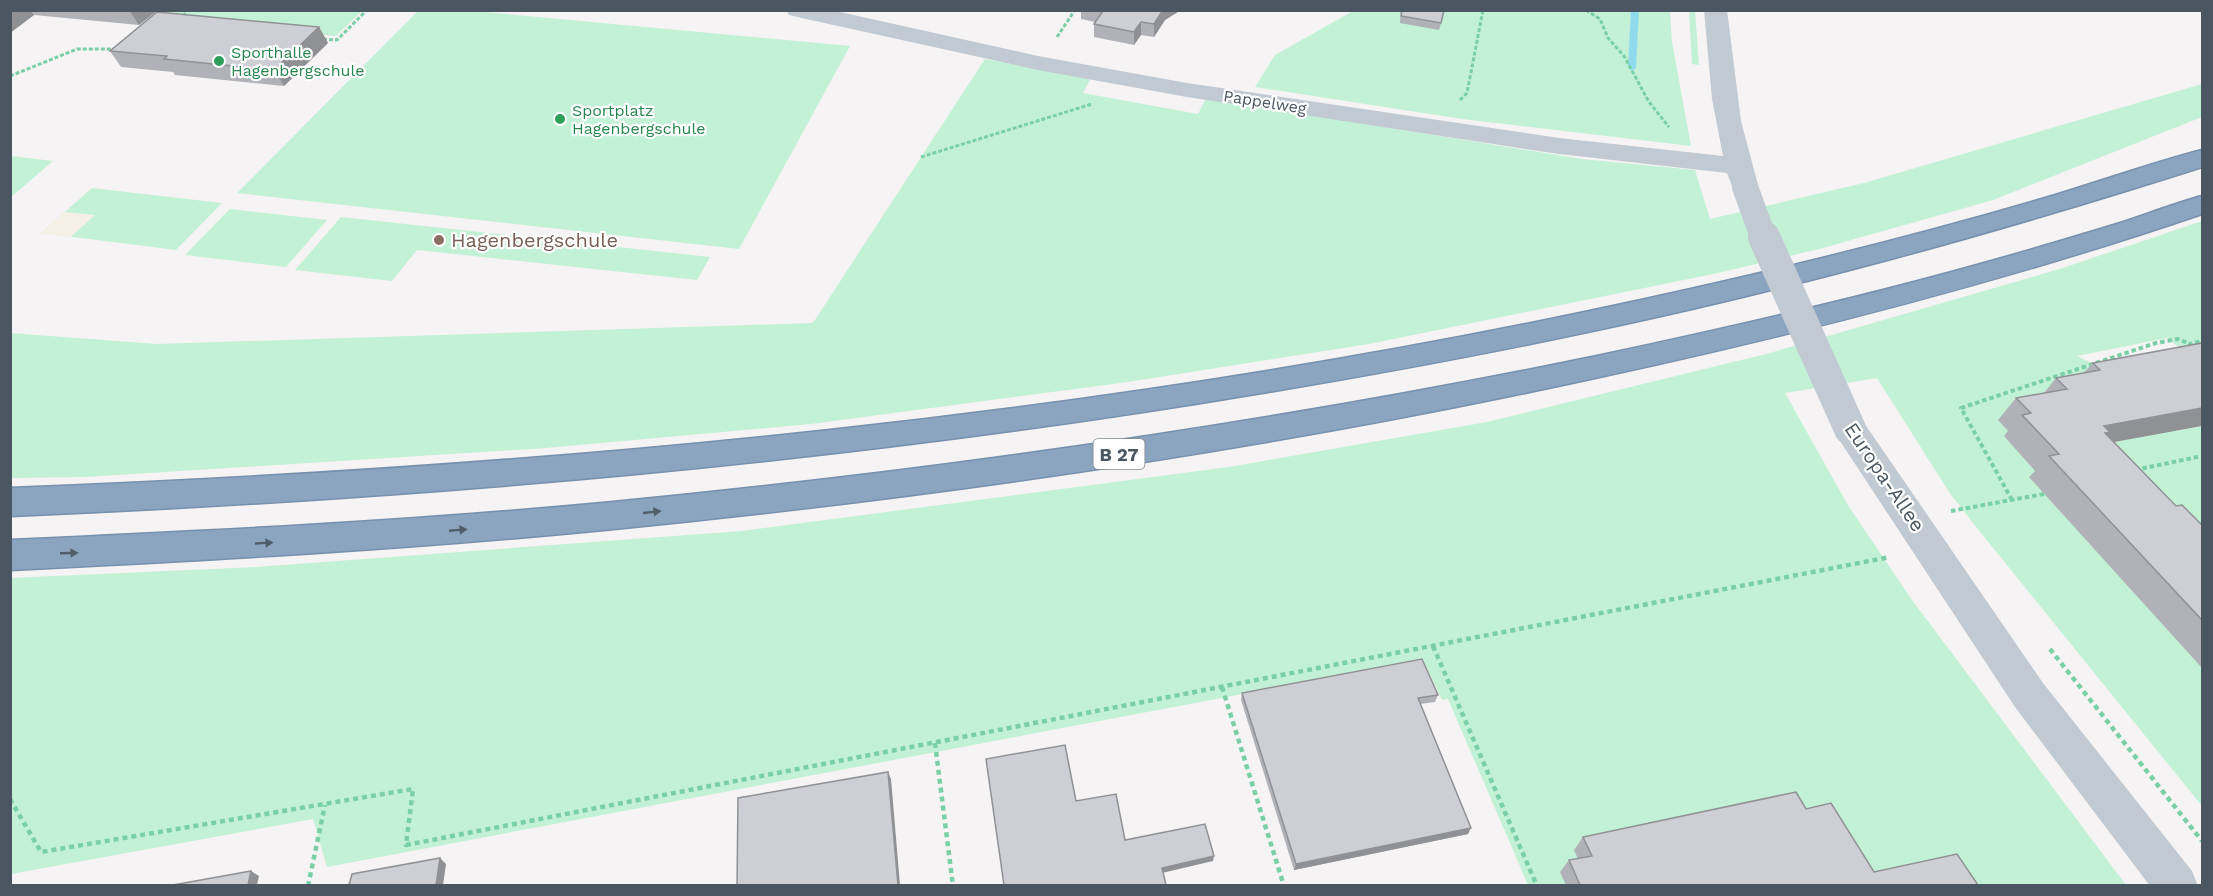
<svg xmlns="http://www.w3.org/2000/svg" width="2213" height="896" viewBox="0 0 2213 896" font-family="'Work Sans',sans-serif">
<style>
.green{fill:#c3f1d5}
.sand{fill:#f5f0e5}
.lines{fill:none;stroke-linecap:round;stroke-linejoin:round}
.stream{fill:#90daee;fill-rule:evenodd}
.highway-casing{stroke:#7690ad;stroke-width:3}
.path-far2{stroke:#7ad0a6;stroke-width:3;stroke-dasharray:4 2;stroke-linecap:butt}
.path-far1{stroke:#7ad0a6;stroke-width:4;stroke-dasharray:4.5 3;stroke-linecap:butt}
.path{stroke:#7ad0a6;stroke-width:4.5;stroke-dasharray:5 4;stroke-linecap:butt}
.minor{fill:#c1cad2;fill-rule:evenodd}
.highway{fill:#8ba5c1;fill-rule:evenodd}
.minor-bridge-far1{stroke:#c1cad2;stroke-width:26}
.minor-bridge{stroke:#c1cad2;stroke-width:32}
.wall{fill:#b0b2b7}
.shaded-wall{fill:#909195}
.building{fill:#cdcfd5;stroke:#909195;stroke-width:1.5}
.oneway{fill:#505e6b}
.leisure-dot{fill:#2e9e5b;stroke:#fff;stroke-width:2}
.education-dot{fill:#8d6e63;stroke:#fff;stroke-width:2}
.labels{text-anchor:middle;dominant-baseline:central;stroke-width:4.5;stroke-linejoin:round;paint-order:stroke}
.far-leisure-label{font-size:16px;fill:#27864d;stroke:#fff;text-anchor:start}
.far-street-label{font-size:16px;fill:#4a5661;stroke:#fff}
.shield{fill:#fff;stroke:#808990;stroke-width:1.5}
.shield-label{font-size:18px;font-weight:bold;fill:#4a5661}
.education-label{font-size:20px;fill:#785e54;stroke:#fff;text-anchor:start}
.street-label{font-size:20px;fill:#4a5661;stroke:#fff}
</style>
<rect width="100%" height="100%" fill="#f5f3f3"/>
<g class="green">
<path d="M158,10L362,11L336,36L147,19Z"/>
<path d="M418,11H474L850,46L739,249L237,193Z"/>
<path d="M1353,11H1670L1672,42L1691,146L1462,119L1255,87L1275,55Z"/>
<path d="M1689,11H1695L1699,65L1692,64Z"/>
<path d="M985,59L1091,78L1083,93L1198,114L1206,98L1582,159L1695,170L1710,219L1864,183L2202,84V117L1993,200L1823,248L1718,273L1369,344L1128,382L811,424L546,448L86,477L11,478L10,333L157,344L813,323Z"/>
<path d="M11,156L53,161L11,197Z"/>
<path d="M92,188L222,203L176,250L41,233Z"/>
<path d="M230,209L327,220L286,267L185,255Z"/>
<path d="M341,217L710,257L697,280L417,250L392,281L295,270Z"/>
<path d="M2202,221V345L2181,349L2167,338L2077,356L2119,376L2176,431L2202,426V806L1973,523L1949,492L1877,378L1785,393L1849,507L1912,600L2126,885H1528L1448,699L1442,700L1423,660L327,867L313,819L11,874L10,578L256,567L742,531L1229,467L1487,422L1766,354L2063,268Z"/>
</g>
<path class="sand" d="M65,212L95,215L71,237L41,233Z"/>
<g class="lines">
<path class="stream" d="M1631,10H1639L1636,68L1632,71L1628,68Z"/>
<g class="highway-casing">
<g id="highway">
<path d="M2202,150V167C2064,211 1924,252 1783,287C1613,330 1441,363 1268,392C852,462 432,498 10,516V488C557,467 1106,417 1641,300C1779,270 1917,236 2052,196C2102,181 2152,163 2202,150Z"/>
<path d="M2202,196V214C1976,291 1744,348 1510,396C1214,457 915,499 614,529C413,549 212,560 10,570V540C212,531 413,521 613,502C943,470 1272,423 1597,356C1724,329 1852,300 1977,265C2024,252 2071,238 2117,224C2145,215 2173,204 2202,196Z"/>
</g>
</g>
<g class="path-far2">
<path d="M1586,10L1600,19L1608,38L1624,56L1649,102L1669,127"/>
<path d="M183,16L188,10"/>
<path d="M1057,37L1075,10"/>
<path d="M323,39L337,40L367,10"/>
<path d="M10,76L77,49H116"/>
<path d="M1460,100L1467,93L1483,10"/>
<path d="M921,157L1092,104"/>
</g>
<g class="path-far1">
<path d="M2192,345L2190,344L2202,341"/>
<path d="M2135,470L2202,456"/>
<path d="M2012,500L1961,408L2156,343L2178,339L2190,344"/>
<path d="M1951,511L2044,494"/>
</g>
<g class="path">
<path d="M1433,646L1537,886"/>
<path d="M2050,649L2202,841"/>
<path d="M1222,687L1284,886"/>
<path d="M935,743L953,886"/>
<path d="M10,799L41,852L413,789L406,845L1890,557"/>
<path d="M308,886L325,805"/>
</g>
<g class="minor">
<path d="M786,10H831L1038,56L1187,83L1559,138L1723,156L1712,99L1704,10H1727L1741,121L1758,185L1754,191L1744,193L1734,191L1727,173L1559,154L1187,97L1038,70L797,17L789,15Z"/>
<path d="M1850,417L1862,420L2043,683L2192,871L2198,886H2150L2015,707L1838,438L1834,429L1838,420Z"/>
</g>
<use href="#highway" class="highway"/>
<path class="minor-bridge-far1" d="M1745,187L1764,239"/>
<path class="minor-bridge" d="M1764,237L1850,429"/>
</g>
<g class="wall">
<path d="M10,10H158L139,25L34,15L10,33Z"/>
<path d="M1081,10H1181L1165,20L1154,37L1141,35L1134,45L1094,37V24L1095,22L1081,19Z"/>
<path d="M1401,10H1445L1439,30L1400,23Z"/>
<path d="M319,27L328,43L284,86L175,75L173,72L121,67L110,51Z"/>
<path d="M2202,343L2114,442L2176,506L2202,525V668L2029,477L2035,471L2004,436L2008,431L1998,420L2016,398L2044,393L2056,378L2083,373L2093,363Z"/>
<path d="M1242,693L1438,695L1435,702L1420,704L1468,834L1294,870L1241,700Z"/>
<path d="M1806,809L1874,872L1978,885H1566L1560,872L1569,860L1578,859L1574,850L1583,837Z"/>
</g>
<g class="shaded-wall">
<path d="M10,10H30L34,15L10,33Z"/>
<path d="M129,10H158L139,25Z"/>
<path d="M1163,10H1181L1165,20L1154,37V24Z"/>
<path d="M1141,22V35L1134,45V32Z"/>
<path d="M319,27L328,43L284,86L274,70Z"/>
<path d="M2202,408V426L2098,445L2104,426Z"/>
<path d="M888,772L891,779L900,885H898Z"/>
<path d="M1471,828L1468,834L1294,870L1296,864Z"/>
<path d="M1214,856L1213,861L1162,873V868Z"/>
<path d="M440,858L446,864L443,885H436Z"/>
<path d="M251,871L259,876L257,885H248Z"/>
</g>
<g class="building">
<path d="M1101,10H1163L1154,24L1141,22L1134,32L1094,24L1103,11Z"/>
<path d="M1402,10H1444L1441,23L1401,16Z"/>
<path d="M157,12L319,27L274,70L164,59L167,56L110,51Z"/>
<path d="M2202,343V408L2104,426L2110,432L2105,433L2176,506L2182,505L2202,525V620L2049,456L2059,454L2022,415L2031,413L2016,398L2067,389L2056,378L2100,370L2093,363Z"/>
<path d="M1422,659L1438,695L1418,698L1471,828L1296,864L1242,693Z"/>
<path d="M1065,745L1076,801L1116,794L1125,840L1205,824L1214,856L1162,868L1166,885H1004L986,759Z"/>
<path d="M888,772L898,885H737L738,798Z"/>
<path d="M1796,792L1806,809L1831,803L1874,872L1957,854L1978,885H1580L1569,860L1592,856L1583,837Z"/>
<path d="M440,858L436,885H349L352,874Z"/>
<path d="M251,871L248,885H173Z"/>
</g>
<defs><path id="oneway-solid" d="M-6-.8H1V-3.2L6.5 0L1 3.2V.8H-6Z" transform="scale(1.5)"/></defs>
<g class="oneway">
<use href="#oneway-solid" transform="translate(652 512) rotate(-6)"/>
<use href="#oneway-solid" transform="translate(458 530) rotate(-5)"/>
<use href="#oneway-solid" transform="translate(264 543) rotate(-3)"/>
<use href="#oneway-solid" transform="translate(69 553) rotate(-2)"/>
</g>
<g class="leisure-dot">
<circle cx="219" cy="61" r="6"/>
<circle cx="560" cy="119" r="6"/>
</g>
<circle class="education-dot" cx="439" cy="240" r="6"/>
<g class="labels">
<g class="far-leisure-label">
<text x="231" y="52">Sporthalle<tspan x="231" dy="18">Hagenbergschule</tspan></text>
<text x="572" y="110">Sportplatz<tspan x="572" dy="18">Hagenbergschule</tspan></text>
</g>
<g class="far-street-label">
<text transform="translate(1265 102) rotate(9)">Pappelweg</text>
</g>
<rect class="shield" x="1093.5" y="439" width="51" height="30" rx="4.5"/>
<g class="shield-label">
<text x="1119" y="454">B 27</text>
</g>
<g class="education-label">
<text x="451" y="240">Hagenbergschule</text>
</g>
<g class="street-label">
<text transform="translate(1885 477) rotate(56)">Europa-Allee</text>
</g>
</g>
<rect width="2213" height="896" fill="none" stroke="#4a5661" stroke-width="24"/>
</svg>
